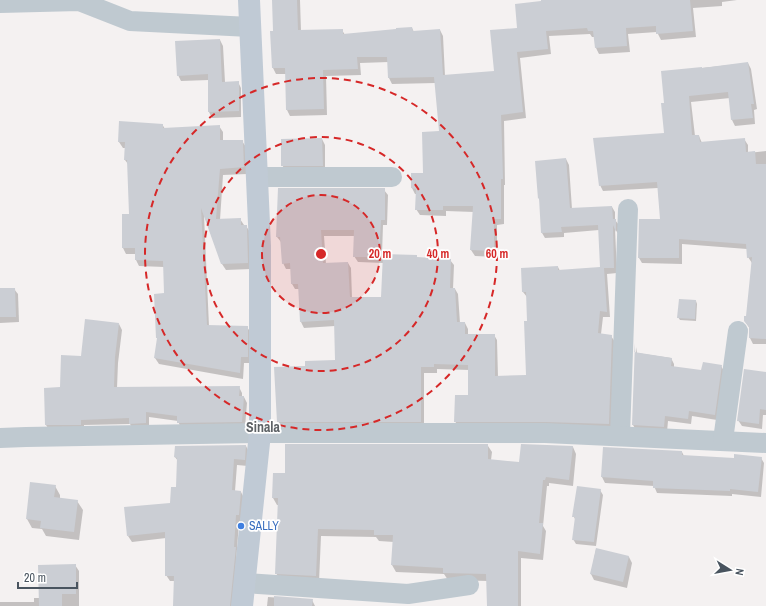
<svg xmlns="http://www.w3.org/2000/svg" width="766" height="606" viewBox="0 0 766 606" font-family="'Archivo Narrow',sans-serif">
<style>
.shadow{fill:#0003;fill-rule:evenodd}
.building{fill:#cbced4}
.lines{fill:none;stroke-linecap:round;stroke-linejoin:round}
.street{stroke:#bfc9d0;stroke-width:20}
.secondary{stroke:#c0cad5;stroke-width:22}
.ring{fill:none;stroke:#d62828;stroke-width:2;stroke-dasharray:7 5}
.shop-dot{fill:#3f7fe0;stroke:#fff;stroke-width:1.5}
.labels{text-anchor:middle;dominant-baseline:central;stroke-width:3.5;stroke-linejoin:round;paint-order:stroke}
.shop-label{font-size:12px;fill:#366cbe;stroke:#fff;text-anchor:start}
.quarter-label{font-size:14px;font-weight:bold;fill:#5e6266;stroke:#fff}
.centre{fill:#d62828;stroke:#fff;stroke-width:2}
.ring-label{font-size:12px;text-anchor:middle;font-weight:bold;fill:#d62828;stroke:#fff;stroke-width:3.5;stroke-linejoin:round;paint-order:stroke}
</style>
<rect width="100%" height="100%" fill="#f4f1f1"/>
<g class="shadow">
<path d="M273,0H300L301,31L342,30L345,35L412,28L414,32L440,30L443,36L445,76L495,72L518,28L542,2V0H737L722,2V6L693,8L696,37L661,40L657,32L628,34L630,52L599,54L596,48L595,37H592L590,34L549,36L551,54L520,58L526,118L504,121L505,185H504V224L497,225V257L475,256L471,250L474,212L446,211V216L420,215L416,209L417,194H415L412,188V174H424L440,132L436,83L392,84L389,78V62L360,63L361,75L326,76L327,115L290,116L287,110L286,74H276L273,68Z"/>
<path d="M220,40L223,46L225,82H238L241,88V117L212,118L209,112V80L181,81L178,75Z"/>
<path d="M748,63L751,69L757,109L754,110L755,124L735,126L732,120L730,98L691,102L695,136H699L702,143L744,139L748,145V153L766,151V344H753L750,338V329L745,321L747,317L752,263L748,257L747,249L682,244V264L642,263L639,258L661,220L658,188L603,191L600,185L665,134V104L702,68Z"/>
<path d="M162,124L165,129L219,126L223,132V141H242L246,147L247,174L223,175L220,220L240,219L244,225L246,226L250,232L251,269L226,270L222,264L204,215L209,326L247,327L251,333V363H244L243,379L159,364L155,358L165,294L164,267L139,266L136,260V254H126L123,248V215H130L128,164L125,160L126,148H123L119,142Z"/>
<path d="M322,139L325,145V171H286L282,165Z"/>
<path d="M566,159L569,165L572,209L612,207L615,212V220L619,225V235L615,229L617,273L607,274L610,317H603L601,334L611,336L615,342L612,430L458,427L455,421L469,397V370L437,369V373H424V427H281L278,421L306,367L336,361L335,326L304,328L301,322L299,289H295L292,284L291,269H286L283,263L281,242L277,237L384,190L388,195L387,225H383L382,255L416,256L417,258L450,260L454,265L453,289H455L458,294L460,323H465L468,329V335H494L497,340L498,377L527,376L528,322L527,297L523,292L558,267L560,271L601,268L599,230L564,233V237L545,238L542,233L540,201L539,198ZM324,236H355L354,256L358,262L384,263L382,298H352L351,268L348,263L326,264Z"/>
<path d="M0,289H14L18,294L19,322L0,323Z"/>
<path d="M696,301L697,304L696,321L680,320L678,317Z"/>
<path d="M119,324L122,330L118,363L117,388L239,387L242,393V397H244L247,403L245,427L181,428L178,421L149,417V429H133L130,424L84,425V430L50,431L46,425L61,388L82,357Z"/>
<path d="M636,347L637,353L671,358L674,364V368L702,372L721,366L724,371L717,420L692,416L691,424L668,421L667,432L636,430L633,425Z"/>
<path d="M766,373V415H763L762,429L742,426L738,420Z"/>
<path d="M246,446L249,452L248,466L237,465L235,491L241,492L244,498L242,521H239L233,606H174L175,581H170L166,575V538L132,542L128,536L171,503L177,488L178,461L175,457Z"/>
<path d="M488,446L492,452L491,460L520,463L573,447L576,454L573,486L549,483V486H547L543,526L546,531L543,560L521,558V606H488V581L448,580L444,574L396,572L392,565L394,542L379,541L376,537L321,536L319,582L280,580L276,573L279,505H277L273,498L274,474H286Z"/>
<path d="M604,448L682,452L684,456L735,459L761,458L764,463L761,497L732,494V496L657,493L654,486L605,483L602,477Z"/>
<path d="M55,486L60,495V499L77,501L83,510L79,540L46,536L42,529L32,528L27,519Z"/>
<path d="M600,490L603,495L596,546L576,544L573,539L576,521L574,517Z"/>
<path d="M596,549L629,557L632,563L627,588L594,580L591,574Z"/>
<path d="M75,565L79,571V606H0V602H34V598H40Z"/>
<path d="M268,597L312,600L315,606H267Z"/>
</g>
<g class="building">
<path d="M272,0H297L298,30L343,29V34L396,29V28L412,27L413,31L440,29L443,75L494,71L490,30L517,28L515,4L541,1V0H690L693,31L656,34V26L626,28L627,46L595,48L593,31H588L587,28L546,31L548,49L517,52L523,112L501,115L503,179H501V219H494V251L470,250L473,206H443V210H415L416,189L411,188V173H423L422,132L439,131L434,77L388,78L387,57H357L358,69L323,70L324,109L286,110L285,68H272L270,31H273Z"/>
<path d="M220,39L222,82L239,81V111L208,112V74L177,76L175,41Z"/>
<path d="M748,62L754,104H751L753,118L731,120L728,92L689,96L692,135H699L700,142L745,138L746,152L755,151L756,164H766V339L749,338V327L744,321V316H746L752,257L747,258L746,244L679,239V258H638L639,219H660L657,182L599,186L593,138L664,133L661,103H664L661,71L702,67V68Z"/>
<path d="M119,121L163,124V128L220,125V140H243L244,167L220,169L216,219L241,218V225H247L248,263L221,264L201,208L207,325L248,326V357H241L240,373L154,358L157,338H156L154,294L164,293L163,261L135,260V248H122V214H129L127,160H124L125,142H118Z"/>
<path d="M322,138L323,166H281V139Z"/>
<path d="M566,158L570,208L612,206L613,219H616V232L613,225L614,268H604L607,312L600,311L598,333L612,335L609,424L545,422H454L455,395H468V365L434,364V367H421V422H277L274,367L305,366V361L335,360L334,320L300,322L298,284H291L290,263L282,264L280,237H276L278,188H385V220H381L379,257H353L354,230H321L323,263L348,262L350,297H381L383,254L417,255V257L451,259L450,288H455L457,322H465V334H495V376L526,375L524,321H527L526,292H522L521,268L558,266V270L600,267L598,225L561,227L562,232L541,233L539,198L538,199L535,161Z"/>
<path d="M0,288H15L16,317H0Z"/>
<path d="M679,299L696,300L695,319L677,318Z"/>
<path d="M85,319L119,323L115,357L114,387L240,386L239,396H244L242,422L177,423V416L146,412V423L129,424V418L81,420V425H45L44,388L60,387L61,355L81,356Z"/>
<path d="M635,343L634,352L672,358L671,366L701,370L703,362L722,365L715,415L689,411L688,419L665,416L664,427L632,425Z"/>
<path d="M744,369L766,372V410L760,409L759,424L737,421Z"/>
<path d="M285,444H488V459L519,462L521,444L573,446L569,480L546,477L545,480H543L539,523H543L540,554L518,551V606H487L486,574L443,573V568L391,565L393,535H374V530L318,529L316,576L275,574L278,498H272L273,473H285Z"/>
<path d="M246,445L245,460L234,459L232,490L241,491L239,515H236L234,547H236L230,606H173L174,576H165V532L127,536L124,507L170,503L171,487H176L177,458L174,457L175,446Z"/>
<path d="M603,447L682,451V455L734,458V454L762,457L758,492L730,489V491L653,488V481L601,477Z"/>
<path d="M30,482L56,485L54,497L78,500L74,532L40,528L41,521L26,519Z"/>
<path d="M577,486L601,489L594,542L572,540L575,517H572Z"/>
<path d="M596,548L629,556L623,582L590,574Z"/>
<path d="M76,564V594H62V606H39L38,565Z"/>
<path d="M274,596L313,599L312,606H274Z"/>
</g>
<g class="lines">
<g class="street">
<path d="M0,3L79,1L130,21L250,27"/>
<path d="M257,177H392"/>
<path d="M620,436L628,209"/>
<path d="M0,438L26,437L260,433H545L766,443"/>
<path d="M723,440L738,331"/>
<path d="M245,583L408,594L469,585"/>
</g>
<path class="secondary" d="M242,606L260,433V246L249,0"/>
</g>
<circle cx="321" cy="254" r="59" fill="#d62828" fill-opacity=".12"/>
<g class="ring">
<circle cx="321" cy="254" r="59"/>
<circle cx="321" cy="254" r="117"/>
<circle cx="321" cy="254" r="176"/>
</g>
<circle class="shop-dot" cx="241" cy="526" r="4"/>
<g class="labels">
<g class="shop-label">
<text x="249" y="526">SALLY</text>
</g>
<g class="quarter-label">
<text x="263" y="427">Sinala</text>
</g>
</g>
<circle cx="321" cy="254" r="6" class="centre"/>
<g class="ring-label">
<text x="380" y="258">20 m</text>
<text x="438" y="258">40 m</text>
<text x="497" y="258">60 m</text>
</g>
<g transform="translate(730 570) rotate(101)" stroke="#ffffff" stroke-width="3" paint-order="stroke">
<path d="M0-3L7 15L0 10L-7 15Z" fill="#49545f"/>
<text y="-6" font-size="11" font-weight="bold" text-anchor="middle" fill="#49545f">N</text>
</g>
<path d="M18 582v6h59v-6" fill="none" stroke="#49545f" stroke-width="2"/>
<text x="24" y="582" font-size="12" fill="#49545f" stroke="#ffffff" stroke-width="3" paint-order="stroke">20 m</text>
</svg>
